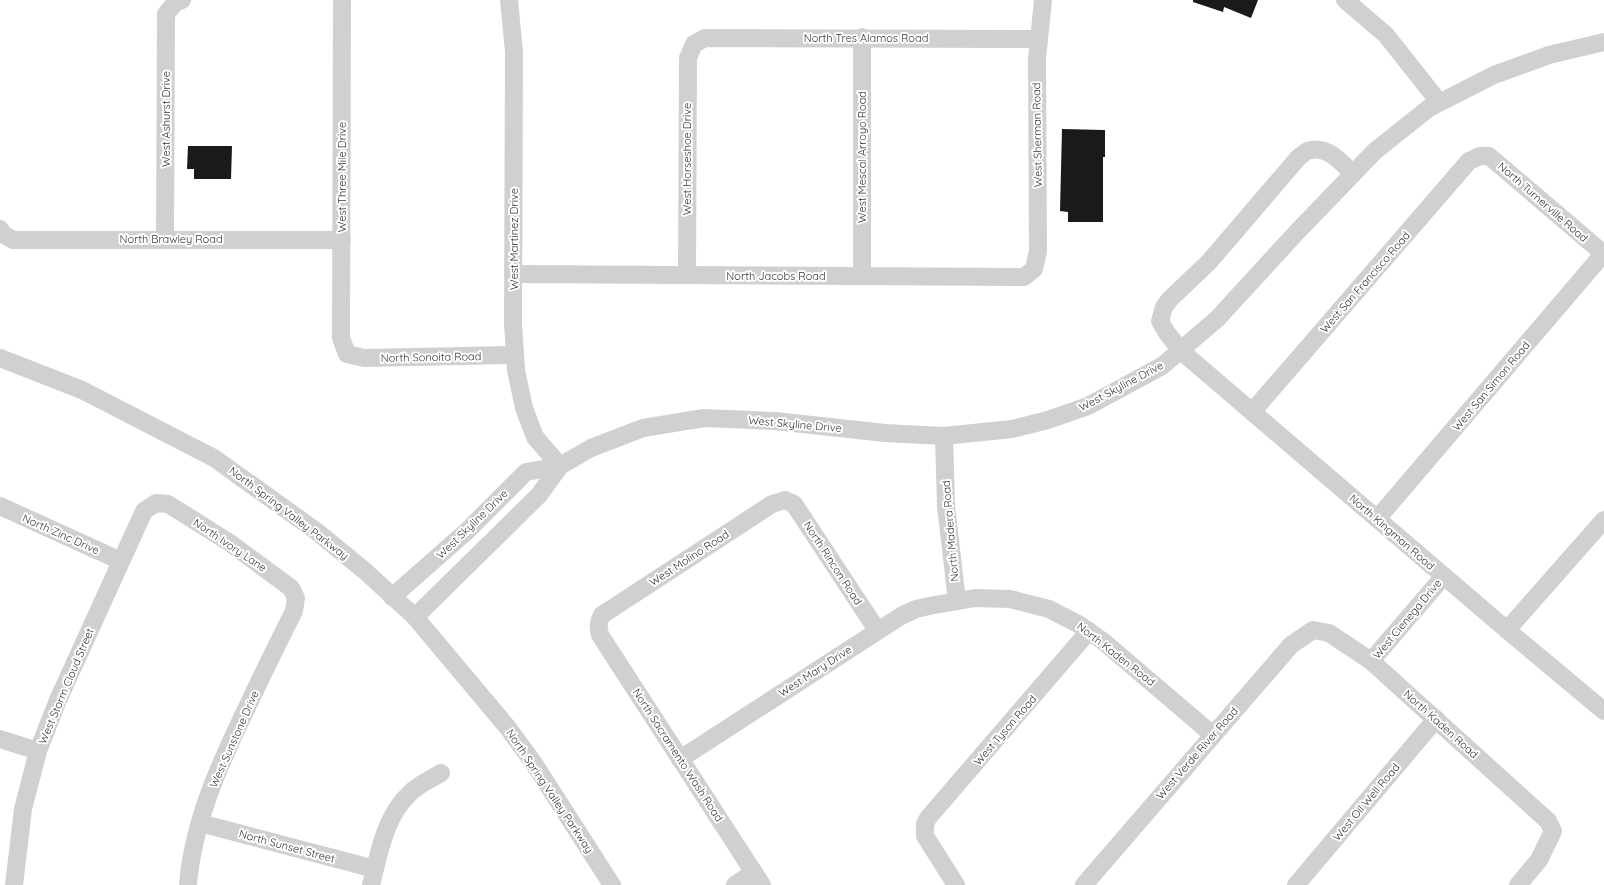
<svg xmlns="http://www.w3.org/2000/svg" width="1604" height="885" viewBox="0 0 1604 885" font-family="Quicksand,sans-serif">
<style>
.building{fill:#1a1a1a}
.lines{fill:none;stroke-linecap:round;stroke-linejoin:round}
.minor{stroke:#d0d0d0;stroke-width:18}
.labels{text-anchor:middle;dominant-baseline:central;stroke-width:4;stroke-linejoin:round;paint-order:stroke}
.street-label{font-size:11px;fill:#333;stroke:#fff}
</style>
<rect width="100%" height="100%" fill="#fff"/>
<g class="building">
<path d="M1193,0H1258L1251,18L1224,7L1223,12L1193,2Z"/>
<path d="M1062,129L1105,130V157H1103V222H1068V212L1060,211Z"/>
<path d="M188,146H232L231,179H194V169H187Z"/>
</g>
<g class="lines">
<g class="minor">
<path d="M342,0L341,338L347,354L364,358L515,355"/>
<path d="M509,0L514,52L513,323L516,370L524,408L535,437L560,466"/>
<path d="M1345,0L1386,35L1439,102"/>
<path d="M862,37V276"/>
<path d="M1353,174C1342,163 1328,146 1311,150C1306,150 1301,156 1298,158L1209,262L1170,299L1164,307L1160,321L1167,333L1181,351L1507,630L1604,711"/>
<path d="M0,229L3,234L13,240H342"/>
<path d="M165,239L166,14L175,3L182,0"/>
<path d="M514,274L1024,277L1034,269L1038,251L1037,59L1043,0"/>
<path d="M687,275L688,58L694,44L705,38L1038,39"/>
<path d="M0,358L82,390L214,458L316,531L365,571L415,617L508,728L533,762L612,885"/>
<path d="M1252,412L1469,161L1480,156H1489L1604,254"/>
<path d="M944,436L946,506L957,601"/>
<path d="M0,506L121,561"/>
<path d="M1377,519L1604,253"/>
<path d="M392,597L467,531L526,472L560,466L591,448L643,428L704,418L775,421L885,433L944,436L1012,429L1048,420L1088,406L1162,366L1217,319L1296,233L1375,151L1429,108L1494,75L1549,55L1604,42"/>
<path d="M415,617L539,495L560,466"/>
<path d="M1507,630L1604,520"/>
<path d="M1371,661L1444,576"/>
<path d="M0,739L38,751"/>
<path d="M680,759L901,616L916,609L929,606L975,598L1010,599L1049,609L1080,625L1104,642L1213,735"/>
<path d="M200,823L375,869"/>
<path d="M14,885L23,809L38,751L58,700L144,511L156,503L168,504L230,543L291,588L296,598L294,611C279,641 264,671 250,701C222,759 193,820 188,885"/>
<path d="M371,885C379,853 385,816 410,793C418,785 431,779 441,773"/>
<path d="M735,885L754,872"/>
<path d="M762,885L600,635C598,627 598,622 602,615L772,504L785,500L794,504L877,630"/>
<path d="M956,885L925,836V824L928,818L1089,631"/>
<path d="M1084,885L1291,645L1313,630L1329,633L1371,661L1548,821L1553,831L1539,860L1518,885"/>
<path d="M1296,885L1436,719"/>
</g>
</g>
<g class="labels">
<g class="street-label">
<text x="866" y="38">North Tres Alamos Road</text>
<text transform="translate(166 119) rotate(-90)">West Ashurst Drive</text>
<text transform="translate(1037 135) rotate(-91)">West Sherman Road</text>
<text transform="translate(862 157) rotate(-90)">West Mescal Arroyo Road</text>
<text transform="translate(687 159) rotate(-90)">West Horseshoe Drive</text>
<text transform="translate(342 177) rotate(-90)">West Three Mile Drive</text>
<text transform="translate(1543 202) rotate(41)">North Turnerville Road</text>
<text x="171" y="239">North Brawley Road</text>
<text transform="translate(514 239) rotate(-90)">West Martinez Drive</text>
<text x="776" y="276">North Jacobs Road</text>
<text transform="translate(1365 282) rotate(-49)">West San Francisco Road</text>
<text transform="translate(431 357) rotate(-1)">North Sonoita Road</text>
<text transform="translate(1121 386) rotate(-28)">West Skyline Drive</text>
<text transform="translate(1491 386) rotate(-50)">West San Simon Road</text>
<text transform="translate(795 424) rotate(5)">West Skyline Drive</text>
<text transform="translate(289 513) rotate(37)">North Spring Valley Parkway</text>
<text transform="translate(472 524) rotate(-44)">West Skyline Drive</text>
<text transform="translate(950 531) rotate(-95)">North Madera Road</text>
<text transform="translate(1392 532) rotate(41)">North Kingman Road</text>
<text transform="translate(61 534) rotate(24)">North Zinc Drive</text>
<text transform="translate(230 545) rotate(34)">North Ivory Lane</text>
<text transform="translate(689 558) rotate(-33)">West Molino Road</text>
<text transform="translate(833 563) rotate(57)">North Rincon Road</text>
<text transform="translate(1407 619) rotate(-50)">West Cienega Drive</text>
<text transform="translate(1116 654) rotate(38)">North Kaden Road</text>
<text transform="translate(815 671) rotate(-33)">West Mary Drive</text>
<text transform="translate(66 686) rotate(-67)">West Storm Cloud Street</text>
<text transform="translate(1441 724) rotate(42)">North Kaden Road</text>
<text transform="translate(1005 730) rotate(-49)">West Tyson Road</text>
<text transform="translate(234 739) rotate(-66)">West Sunstone Drive</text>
<text transform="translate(1197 753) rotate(-49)">West Verde River Road</text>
<text transform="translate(678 755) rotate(57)">North Sacramento Wash Road</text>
<text transform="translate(550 791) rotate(56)">North Spring Valley Parkway</text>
<text transform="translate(1366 802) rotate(-50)">West Oil Well Road</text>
<text transform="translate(287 846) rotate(15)">North Sunset Street</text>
</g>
</g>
</svg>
